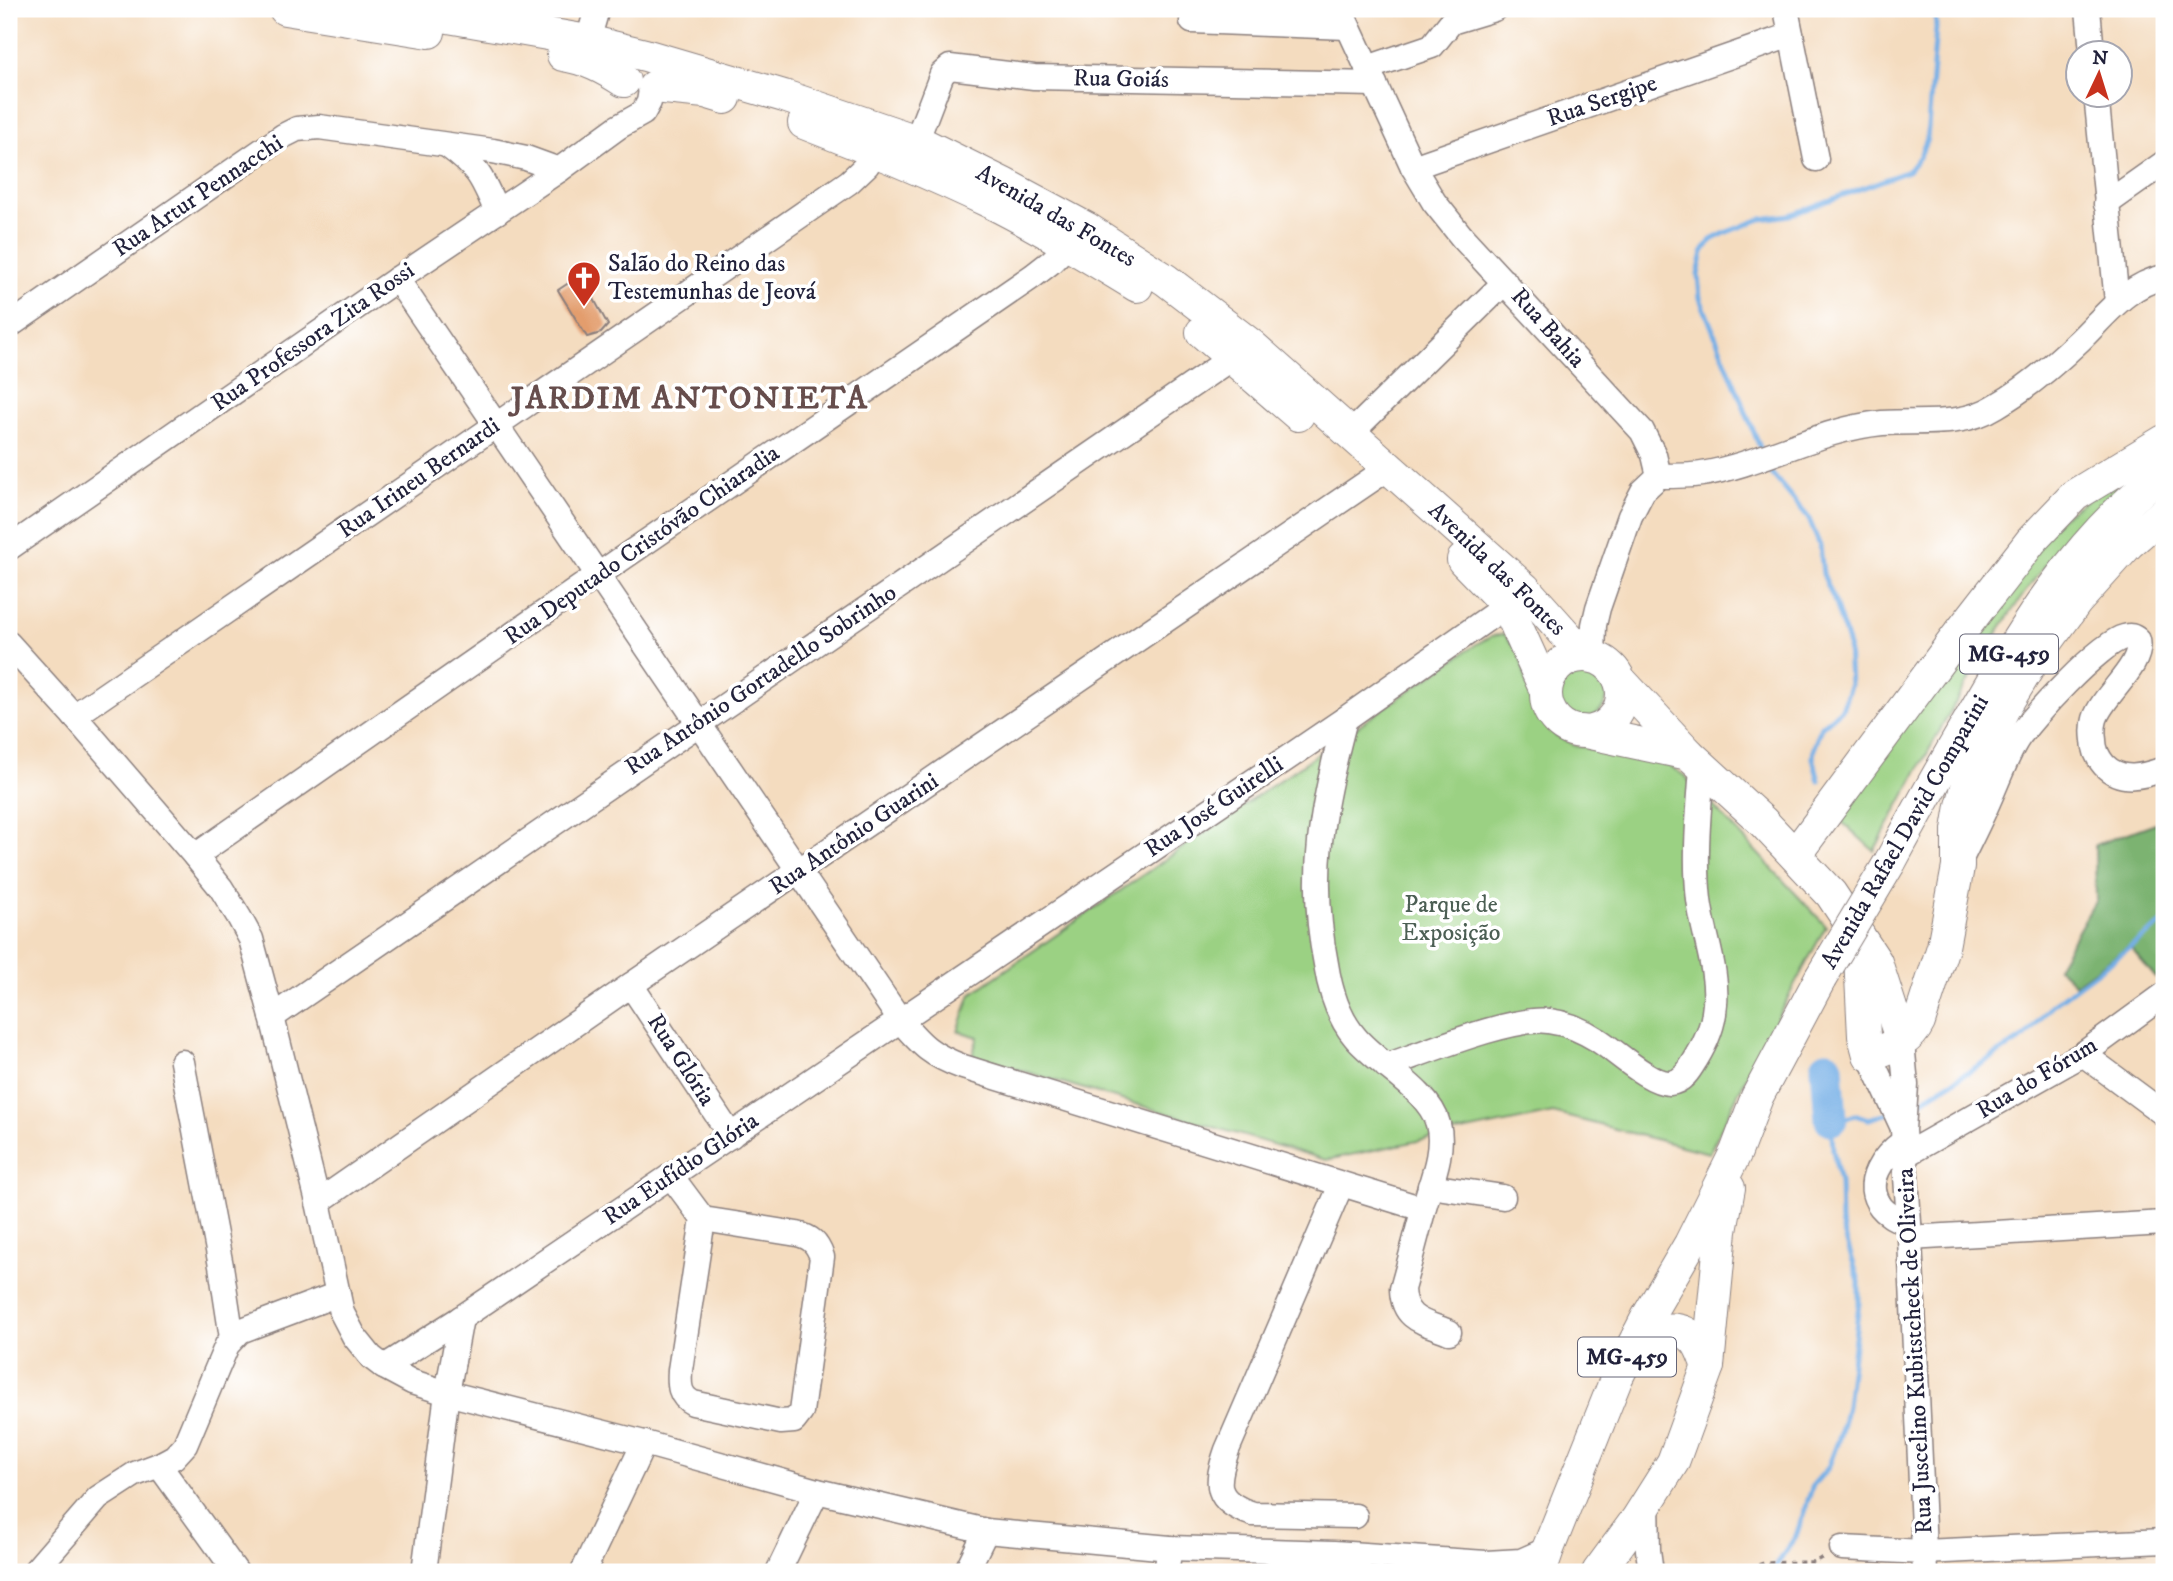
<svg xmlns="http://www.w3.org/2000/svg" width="2173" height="1581" viewBox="0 0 2173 1581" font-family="'IM FELL DW Pica',serif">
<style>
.green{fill:#9bd183;stroke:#5e7a5f;stroke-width:2}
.forest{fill:#7cb371;stroke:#4f6a56;stroke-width:2}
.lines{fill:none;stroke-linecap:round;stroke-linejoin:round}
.stream{stroke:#75afe6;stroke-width:5}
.river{stroke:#75afe6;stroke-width:33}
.building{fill:#e39d6d}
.minor-casing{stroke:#8b7f7d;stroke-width:27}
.major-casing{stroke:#8b7f7d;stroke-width:34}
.path{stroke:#8b7f7d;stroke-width:3.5;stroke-dasharray:5 5;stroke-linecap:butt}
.minor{stroke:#fff;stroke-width:24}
.major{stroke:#fff;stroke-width:32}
.major-bridge-casing{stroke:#8b7f7d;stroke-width:34;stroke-linecap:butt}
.major-bridge{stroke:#fff;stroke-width:32}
.labels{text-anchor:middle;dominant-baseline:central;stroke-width:7;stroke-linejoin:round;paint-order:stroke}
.shield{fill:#fff;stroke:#646476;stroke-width:2}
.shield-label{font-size:23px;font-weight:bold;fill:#22223b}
.street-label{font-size:24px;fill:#22223b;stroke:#fff}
.poi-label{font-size:24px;fill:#22223b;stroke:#fff;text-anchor:start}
.park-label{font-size:24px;fill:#4c5f54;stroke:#fff}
.district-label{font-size:32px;font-weight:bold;letter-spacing:2px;fill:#664d4c;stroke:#fff}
</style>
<rect width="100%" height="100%" fill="#fff"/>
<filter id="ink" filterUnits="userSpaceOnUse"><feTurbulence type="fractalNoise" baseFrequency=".0143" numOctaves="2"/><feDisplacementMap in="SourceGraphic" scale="14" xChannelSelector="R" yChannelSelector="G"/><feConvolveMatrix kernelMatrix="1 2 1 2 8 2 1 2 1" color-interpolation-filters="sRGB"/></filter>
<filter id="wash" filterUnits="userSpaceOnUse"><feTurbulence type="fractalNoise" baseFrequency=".00686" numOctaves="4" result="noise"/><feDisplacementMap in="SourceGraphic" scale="28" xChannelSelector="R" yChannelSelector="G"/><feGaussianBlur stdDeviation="1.57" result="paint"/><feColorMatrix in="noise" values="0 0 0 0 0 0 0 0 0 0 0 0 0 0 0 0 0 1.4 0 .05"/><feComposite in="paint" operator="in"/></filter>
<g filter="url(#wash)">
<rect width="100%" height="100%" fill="#f4dcbf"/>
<g class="green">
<path d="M2164,448C2123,484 2081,520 2047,563C1978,651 1928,754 1874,851L1832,813L2060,518Z"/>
<path d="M1504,634L1519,652L1531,701L1539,715L1555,735L1576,746L1648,759L1668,765L1685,776L1826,926L1751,1067L1709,1153L1553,1113L1326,1160L972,1056L978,1037L958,1031L971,994L1478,643L1492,636Z"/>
<circle cx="1583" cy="694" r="24"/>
</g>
<path class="forest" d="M2164,820V970L2156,978L2129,946L2075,984L2057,967L2096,900L2095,845Z"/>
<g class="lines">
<g class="stream">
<path d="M1761,450L1700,298L1698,275L1703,252L1711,240L1727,232L1761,219L1790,215L1908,171L1920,156L1927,139L1936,28L1935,9"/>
<path d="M1766,462L1772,474L1808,517L1820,546L1823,574L1834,600L1848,643L1850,686L1842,709L1821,727L1814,747L1813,758L1819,781"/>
<path d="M1921,1101L2025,1037L2052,1005L2164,922"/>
<path d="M1772,1572L1796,1536L1813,1485L1828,1468L1840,1436L1847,1406L1859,1303V1281L1841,1223L1840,1182L1833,1150L1831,1119H1844L1855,1115L1869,1119L1888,1113"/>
</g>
<path class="river" d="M1827,1067L1831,1119"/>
</g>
<g id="blocks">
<path class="building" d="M581,275L608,325L601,333L587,337L558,290Z"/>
</g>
</g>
<g filter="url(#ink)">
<use href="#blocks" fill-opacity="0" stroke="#8b7f7d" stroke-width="2"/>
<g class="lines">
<g class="minor-casing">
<g id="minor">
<path d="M1340,9L1413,167L1434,202L1462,237L1642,431L1654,455L1659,476"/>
<path d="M1786,9L1816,159"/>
<path d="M2088,9L2092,52"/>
<path d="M1192,21L1347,27"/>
<path d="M583,58L597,9"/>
<path d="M1367,68L1432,46L1451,22L1494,9"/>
<path d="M2096,94L2117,302"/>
<path d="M448,146C479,169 482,177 497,212"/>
<path d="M911,155L942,74L950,67L1034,77L1375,84"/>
<path d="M1413,167L1791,35"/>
<path d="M2106,204L2164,163"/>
<path d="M397,279L900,1020C922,1046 931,1055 963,1067L1423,1209"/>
<path d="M9,326L283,136L297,129L319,127L493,151L526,158L559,170"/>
<path d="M1351,433L1505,282"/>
<path d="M1659,476C1673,476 1688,476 1702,474C1763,464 1819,429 1882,423C1921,420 1961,428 1996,406C2027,388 2055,364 2080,340C2106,315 2127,285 2164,277"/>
<path d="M9,548L397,279L559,170L618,127L643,113L649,102L651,90"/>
<path d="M9,644L74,716L195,856L221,888L239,917L251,939L272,1017L318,1202L342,1313L354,1336L371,1357L384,1367L412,1382L447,1393L644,1443L817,1491L986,1531L1170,1548L1334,1553L1486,1563L1521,1561L1548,1549"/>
<path d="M1593,657L1594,625L1598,608L1630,516L1643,491L1659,476"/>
<path d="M74,716L849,182L867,165L884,136"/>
<path d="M1345,719C1322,806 1308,874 1326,964C1330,990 1338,1017 1355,1037C1377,1064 1430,1091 1438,1124C1445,1150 1431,1182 1424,1207C1417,1234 1410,1261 1402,1289C1403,1320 1424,1322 1449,1332"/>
<path d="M195,856L598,575L1033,276L1051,262L1081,232"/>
<path d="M1959,863C1969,842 1980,821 1989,800C1998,780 2005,760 2016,741C2030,719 2100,643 2124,637C2130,635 2133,636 2138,640C2144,666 2103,694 2095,719C2093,726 2093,733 2094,740C2094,749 2098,758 2104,765C2121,783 2144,776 2164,769"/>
<path d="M631,985L731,1136"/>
<path d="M272,1017L1246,348"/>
<path d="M1902,1042L1906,1085L1903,1130L1910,1238L1925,1572"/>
<path d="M2083,1054L2164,1114"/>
<path d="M1869,1055L1902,1126"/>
<path d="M182,1062L221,1266L232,1338"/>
<path d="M1386,1066C1424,1053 1512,1016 1549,1021C1565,1023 1584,1031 1598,1040C1616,1051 1650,1084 1670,1083C1683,1082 1690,1069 1696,1059C1706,1043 1714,1024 1715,1004C1718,969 1703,934 1699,900C1694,856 1699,811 1702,767"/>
<path d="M1904,1141C1884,1155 1862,1182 1881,1207C1888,1216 1900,1220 1909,1225"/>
<path d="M1905,1155L2083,1054L2164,995"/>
<path d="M671,1176L703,1219L797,1234C811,1237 817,1243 822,1257L801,1412L794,1421L781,1422L693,1403C679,1396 679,1385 680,1370L703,1219"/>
<path d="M1341,1185L1227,1450C1215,1485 1214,1501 1253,1514L1355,1516"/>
<path d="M1430,1186L1503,1197"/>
<path d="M318,1202L631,985L1390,467"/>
<path d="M1910,1238L2164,1223"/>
<path d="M384,1367L461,1318L1345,719L1507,605L1519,594"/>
<path d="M159,1465L236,1572"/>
<path d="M1647,1502L1648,1550L1651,1572"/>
<path d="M1842,1548L1924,1552L2164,1541"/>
<path d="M34,1572L98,1498L135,1474L159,1465L174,1457L185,1445L227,1345L240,1331L338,1294"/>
<path d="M424,1572L447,1393L461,1318"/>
<path d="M583,1572L644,1443"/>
<path d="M778,1572L817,1491"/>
<path d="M966,1572L986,1531"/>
<path d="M1166,1572L1170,1548"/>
</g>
</g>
<g class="major-casing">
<g id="major">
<path d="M285,9L429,32"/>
<path d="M402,9L588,41L645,55L784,96L917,141L1004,184L1086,228L1166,280L1251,345L1525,589L1585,656"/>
<path d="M563,55C587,59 604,68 624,81"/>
<path d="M654,87L705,92L725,98"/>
<path d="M804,123C868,148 931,173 992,203C1042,228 1090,257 1137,286"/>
<path d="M1202,332L1298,415"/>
<path d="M1463,560L1507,605L1546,691"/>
<circle cx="1584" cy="694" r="38"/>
<path d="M1619,679L1689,754L1762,821L1831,894L1876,962L1902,1042"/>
<path d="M1581,731L1689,754"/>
<path d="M1795,855L1956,638L2032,540L2075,495L2164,441"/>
<path d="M1890,862C1915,816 1941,769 1968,723C2020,631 2078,537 2164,472"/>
<path d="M1859,936L1864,1036L1869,1055C1890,1047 1909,1043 1919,1022L1943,947L1958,867V830L1962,806L1969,780L1979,756L2005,706L2030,665L2076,602L2129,543L2164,513"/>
<path d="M1639,1334C1657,1331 1680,1323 1695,1340C1701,1346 1704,1358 1708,1366"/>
<path d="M1540,1572L1548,1549L1617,1377L1648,1316L1690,1244L1736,1152L1757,1097L1820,979"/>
<path d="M1598,1572L1637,1519L1673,1462L1708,1366L1721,1231L1729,1188"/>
</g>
</g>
<path class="path" d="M1740,1572L1764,1563L1814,1562L1825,1556"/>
<use href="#minor" class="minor"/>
<use href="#major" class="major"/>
<g class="major-bridge-casing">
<path id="major-bridge" d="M1820,979L1890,862"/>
</g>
<use href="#major-bridge" class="major-bridge"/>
</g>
</g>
<defs>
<g id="church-pin" transform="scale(1.75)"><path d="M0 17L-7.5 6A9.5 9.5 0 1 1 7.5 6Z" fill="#c8321e" stroke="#fff"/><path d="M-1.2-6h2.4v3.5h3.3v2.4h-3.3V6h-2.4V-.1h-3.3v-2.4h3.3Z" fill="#fff"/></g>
</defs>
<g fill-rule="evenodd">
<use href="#church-pin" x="584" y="278"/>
</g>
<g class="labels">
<g class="shield">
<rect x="1960" y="634.5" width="98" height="39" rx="5"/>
<rect x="1578" y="1337.5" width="98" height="39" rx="5"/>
</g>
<g class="shield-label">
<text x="2009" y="654">MG-459</text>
<text x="1627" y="1357">MG-459</text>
</g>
<g class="street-label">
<text transform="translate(1121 79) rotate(1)">Rua Goiás</text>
<text transform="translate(1602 101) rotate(-19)">Rua Sergipe</text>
<text transform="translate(198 196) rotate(-34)">Rua Artur Pennacchi</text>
<text transform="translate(1056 216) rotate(30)">Avenida das Fontes</text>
<text transform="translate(1548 328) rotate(48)">Rua Bahia</text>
<text transform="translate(313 337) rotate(-35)">Rua Professora Zita Rossi</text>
<text transform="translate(419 478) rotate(-35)">Rua Irineu Bernardi</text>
<text transform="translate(642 545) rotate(-35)">Rua Deputado Cristóvão Chiaradia</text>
<text transform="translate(1497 569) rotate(44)">Avenida das Fontes</text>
<text transform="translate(761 680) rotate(-34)">Rua Antônio Gortadello Sobrinho</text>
<text transform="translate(1214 807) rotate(-34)">Rua José Guirelli</text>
<text transform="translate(1905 832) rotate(-60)">Avenida Rafael David Comparini</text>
<text transform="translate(854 834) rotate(-34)">Rua Antônio Guarini</text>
<text transform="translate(681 1060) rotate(57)">Rua Glória</text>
<text transform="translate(2037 1078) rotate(-31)">Rua do Fórum</text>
<text transform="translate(681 1169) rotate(-34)">Rua Eufídio Glória</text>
<text transform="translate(1915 1351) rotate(-93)">Rua Juscelino Kubitstcheck de Oliveira</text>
</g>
<g class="poi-label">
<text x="608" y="264">Salão do Reino das<tspan x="608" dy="28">Testemunhas de Jeová</tspan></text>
</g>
<g class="park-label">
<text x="1451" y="905">Parque de<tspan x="1451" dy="28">Exposição</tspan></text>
</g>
<g class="district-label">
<text x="690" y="399">JARDIM ANTONIETA</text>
</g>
</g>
<rect width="2173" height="1581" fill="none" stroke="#fff" stroke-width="35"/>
<g transform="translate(2099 74) rotate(4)"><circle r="33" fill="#ffffff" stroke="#a7a7b1" stroke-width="2"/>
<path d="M0-5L12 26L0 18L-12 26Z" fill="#c8321e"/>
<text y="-10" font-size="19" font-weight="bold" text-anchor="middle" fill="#22223b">N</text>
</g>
</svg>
